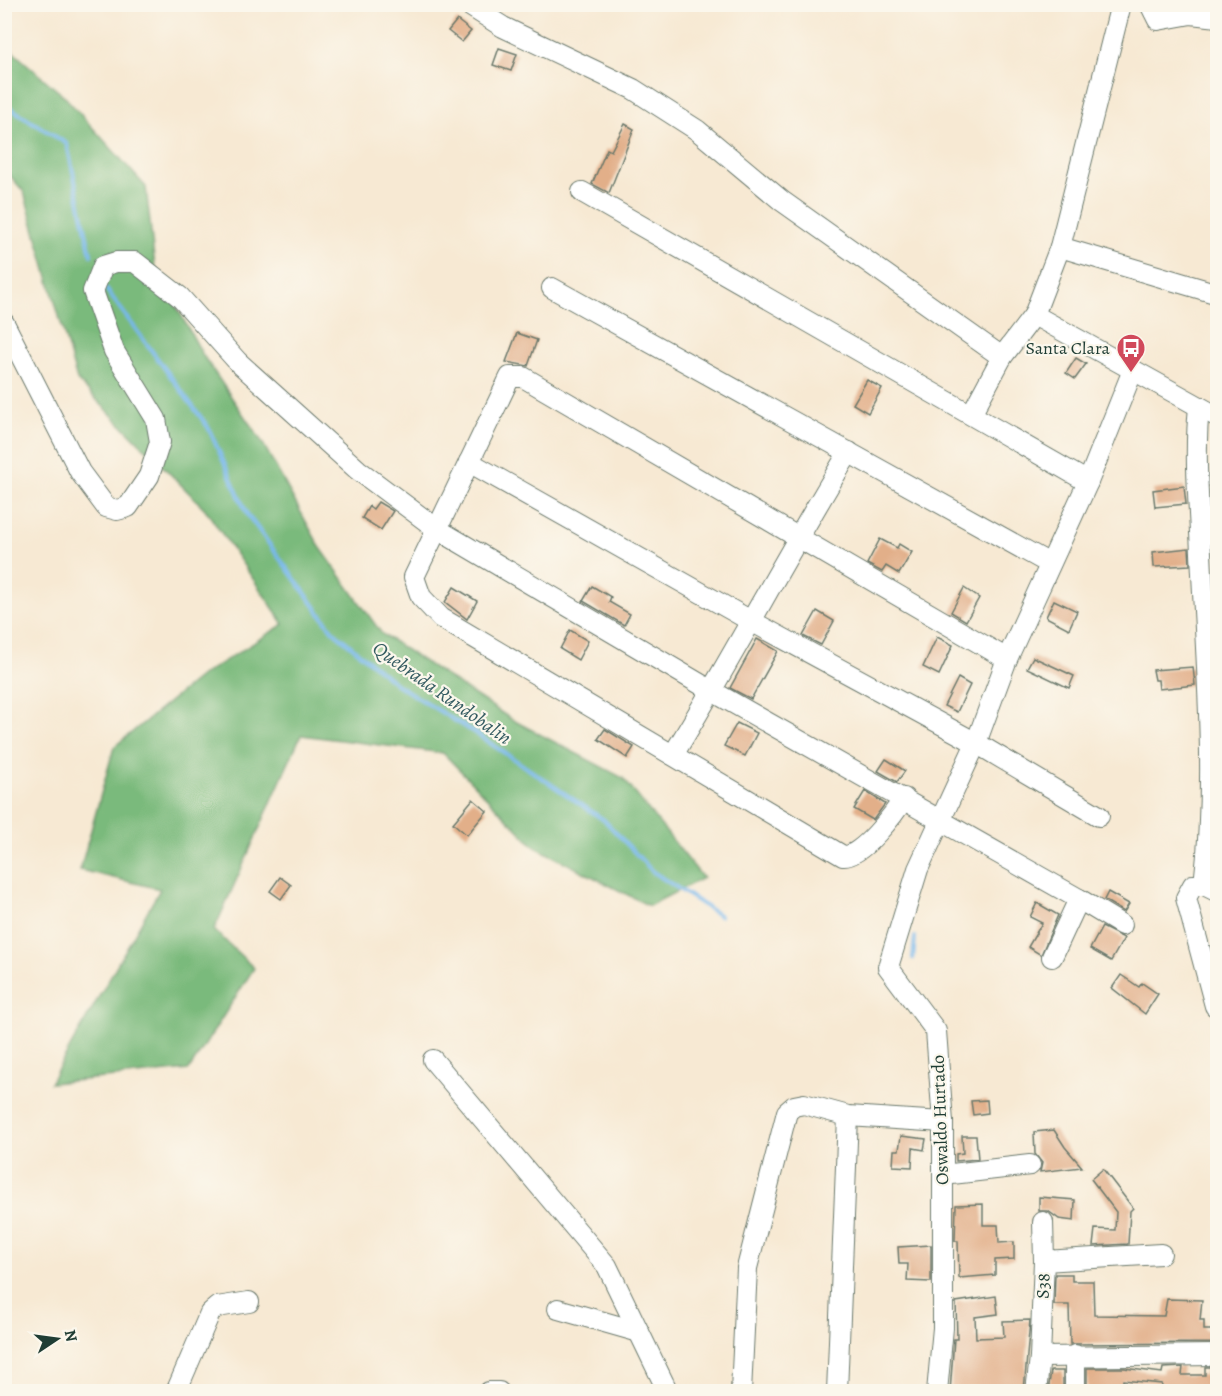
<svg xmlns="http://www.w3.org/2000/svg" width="1222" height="1396" viewBox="0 0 1222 1396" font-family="Alegreya,serif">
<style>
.forest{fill:#7aba7b;stroke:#4c7c58;stroke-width:1.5}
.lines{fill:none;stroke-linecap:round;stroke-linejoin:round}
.stream{stroke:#77b8ec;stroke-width:4}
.building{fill:#e2af89}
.minor-casing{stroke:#6b796c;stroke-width:22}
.minor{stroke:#fff;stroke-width:20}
.labels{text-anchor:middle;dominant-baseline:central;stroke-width:4.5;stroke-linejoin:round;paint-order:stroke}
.poi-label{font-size:18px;fill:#1f3d34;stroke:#fbf7ec;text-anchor:end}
.street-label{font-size:18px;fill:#1f3d34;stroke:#fbf7ec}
.water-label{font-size:20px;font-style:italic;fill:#355c62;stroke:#fbf7ec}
</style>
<rect width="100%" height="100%" fill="#fbf7ec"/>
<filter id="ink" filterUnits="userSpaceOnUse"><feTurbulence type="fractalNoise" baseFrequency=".0167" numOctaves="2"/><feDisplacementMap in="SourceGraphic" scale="12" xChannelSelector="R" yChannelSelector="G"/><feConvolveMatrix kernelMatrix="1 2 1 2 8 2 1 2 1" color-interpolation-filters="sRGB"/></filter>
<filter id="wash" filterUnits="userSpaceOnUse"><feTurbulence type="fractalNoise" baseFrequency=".008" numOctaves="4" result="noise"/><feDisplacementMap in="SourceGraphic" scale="24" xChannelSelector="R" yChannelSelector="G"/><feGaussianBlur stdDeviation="1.35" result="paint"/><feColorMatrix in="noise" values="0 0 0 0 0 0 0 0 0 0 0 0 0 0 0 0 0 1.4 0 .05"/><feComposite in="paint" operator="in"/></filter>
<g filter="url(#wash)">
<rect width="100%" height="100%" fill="#f7e9d3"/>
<path class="forest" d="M4,44L65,97L146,187L155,267L204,357L262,442L320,547L382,634L511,719L623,778L703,878L649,906L535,847L443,753L301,735L214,930L254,968L189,1070L50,1083L160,889L80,870L114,747L202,675L284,624L205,509L77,380L24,192L5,170Z"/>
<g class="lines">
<g class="stream">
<path d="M4,104L67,144L91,255"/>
<path d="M106,289L208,427L247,514L333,631L396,684L478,735L604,820L653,872L720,916"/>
<path d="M913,959L915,937"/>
</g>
</g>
<g id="blocks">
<g class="building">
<path d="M457,20L471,31L462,42L448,31Z"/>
<path d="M499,48L517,54L511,71L493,65Z"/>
<path d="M625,124L634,129L609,193L592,184L607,149L611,151Z"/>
<path d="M517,333L537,340L528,366L506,362Z"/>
<path d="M1076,358L1086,364L1075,379L1066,373Z"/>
<path d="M867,380L882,388L868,413L853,404Z"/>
<path d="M1184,486L1186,504L1155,507L1153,490Z"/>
<path d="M378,502L393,511L381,530L362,518L369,506L373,509Z"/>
<path d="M880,539L897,548L899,544L912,552L899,574L886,566L882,572L867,564Z"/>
<path d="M1189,548L1190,565L1154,567L1153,552Z"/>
<path d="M592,586L611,597L609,602L630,614L624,625L583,601Z"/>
<path d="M454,587L477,601L467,619L445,602Z"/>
<path d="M964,588L979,598L966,621L951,612Z"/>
<path d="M1054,600L1077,611L1069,629L1046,617Z"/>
<path d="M817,611L834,621L821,645L803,636Z"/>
<path d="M570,630L588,641L578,660L560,649Z"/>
<path d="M937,637L953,645L939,675L923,667Z"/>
<path d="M757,639L778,651L751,699L730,688Z"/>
<path d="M1033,657L1074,676L1069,688L1027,668Z"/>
<path d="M1193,667L1195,685L1159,689L1158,680H1155L1153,670Z"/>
<path d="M958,678L970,685L957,712L944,706Z"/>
<path d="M737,723L757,733L745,756L724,746Z"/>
<path d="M605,729L634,747L627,758L598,739Z"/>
<path d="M886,759L905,771L897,782L878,771Z"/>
<path d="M865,791L885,804L873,820L854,809Z"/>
<path d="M473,799L487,811L467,835L453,823Z"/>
<path d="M280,877L291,885L281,899L270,891Z"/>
<path d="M1108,892L1129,904L1124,912L1104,900Z"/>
<path d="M1037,903L1058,915L1041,955L1028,947L1042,923L1030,917Z"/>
<path d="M1102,927L1124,938L1111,961L1090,949Z"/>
<path d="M1121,975L1139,987L1142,983L1158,994L1145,1014L1112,988Z"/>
<path d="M987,1100L988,1113L973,1115L971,1101Z"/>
<path d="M1054,1130L1065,1147L1082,1167L1040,1172L1042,1163L1035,1154L1034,1132Z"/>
<path d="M901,1136L926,1139L924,1150L913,1148L912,1167L893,1166L894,1150H899Z"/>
<path d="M962,1136H976L978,1159L956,1161V1154L963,1153Z"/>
<path d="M1103,1169L1133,1208L1130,1211L1128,1244L1093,1246L1095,1229L1115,1230L1116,1212L1091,1179Z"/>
<path d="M1039,1197L1075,1200L1074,1221L1059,1219L1048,1211H1039Z"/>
<path d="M983,1204V1225H998L999,1243L1014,1242V1259L995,1260V1275L959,1278L958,1241H955L956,1205Z"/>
<path d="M931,1245V1282L907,1281L908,1264H899L898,1247Z"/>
<path d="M1055,1274H1072V1281H1093L1094,1315L1164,1316L1167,1299L1202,1300L1200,1320H1204V1330H1218V1343L1070,1344L1069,1305H1054Z"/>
<path d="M996,1296L998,1314L975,1317L976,1338L1004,1337L1003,1321L1030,1320L1024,1391L950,1392L954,1339H957L956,1302Z"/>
<path d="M1183,1367L1182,1375H1205V1367H1218V1392H1161L1162,1384L1123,1380L1121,1392H1087V1368H1124L1162,1373L1163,1368Z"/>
<path d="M1051,1371H1063V1392H1048Z"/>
</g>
</g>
</g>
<g filter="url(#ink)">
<use href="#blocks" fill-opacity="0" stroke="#6b796c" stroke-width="1.5"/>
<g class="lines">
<g class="minor-casing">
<g id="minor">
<path d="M467,4L503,27L633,89L697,130L782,201L1002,357"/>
<path d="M1150,4L1158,20L1191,14L1218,17"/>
<path d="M582,192L1088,482"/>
<path d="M1060,247L1218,294"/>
<path d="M552,288L1050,564"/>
<path d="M1034,315L1218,417"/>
<path d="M4,323L80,472L106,507L117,510L128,507L149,476L160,442L156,419L114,351L93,291L103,266L116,262H135L180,297L238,362L358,470L437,529L712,691L1079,899L1052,957"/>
<path d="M1199,407C1194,455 1199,504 1201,553C1206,663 1217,776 1204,885"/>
<path d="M972,413L1002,357L1034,315L1060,247L1121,4"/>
<path d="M469,462L751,621L976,743L1099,816"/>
<path d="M673,755C734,655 788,552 849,452"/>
<path d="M904,798C895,813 861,858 843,856L441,618L421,597L414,577L510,377H523L1007,659"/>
<path d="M1079,899L1122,925"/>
<path d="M1215,1006L1186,898L1193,885H1204L1218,892"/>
<path d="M433,1060L607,1266L668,1392"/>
<path d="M943,1175L1030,1165"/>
<path d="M1043,1222L1044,1261"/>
<path d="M1161,1254L1044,1261L1040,1357L1218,1355"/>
<path d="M558,1309L639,1332"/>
<path d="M1075,1355V1392"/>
<path d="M176,1392L210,1313L217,1307L249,1302"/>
<path d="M489,1392H499"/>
<path d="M741,1392L747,1268L787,1112L794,1106L804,1104L848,1116L943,1122"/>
<path d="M837,1392L848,1116"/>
<path d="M937,1392L943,1328V1122L936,1031L888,967L918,869L976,743L1007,659L1088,482L1133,370"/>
<path d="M1036,1392L1040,1357"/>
</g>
</g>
<use href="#minor" class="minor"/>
</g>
</g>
<defs>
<g id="bus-pin" transform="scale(1.5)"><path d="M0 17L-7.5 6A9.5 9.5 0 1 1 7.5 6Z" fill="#d1495b" stroke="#fbf7ec"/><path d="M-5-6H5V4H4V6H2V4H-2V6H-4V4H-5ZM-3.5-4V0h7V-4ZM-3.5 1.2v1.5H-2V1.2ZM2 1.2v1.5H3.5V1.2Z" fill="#fff"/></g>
</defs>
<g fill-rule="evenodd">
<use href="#bus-pin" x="1131" y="348"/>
</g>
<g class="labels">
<g class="poi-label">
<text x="1110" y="348">Santa Clara</text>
</g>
<g class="street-label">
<text transform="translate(940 1120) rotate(-92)">Oswaldo Hurtado</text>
<text transform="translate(1043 1286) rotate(-88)">S38</text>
</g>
<g class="water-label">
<text transform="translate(442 693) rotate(35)">Quebrada Rundobalin</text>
</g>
</g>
<rect width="1222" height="1396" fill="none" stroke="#fbf7ec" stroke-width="24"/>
<g transform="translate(57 1339) rotate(77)" stroke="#fbf7ec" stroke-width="4.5" paint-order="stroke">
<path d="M0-4.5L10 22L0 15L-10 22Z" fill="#1f3d34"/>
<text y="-9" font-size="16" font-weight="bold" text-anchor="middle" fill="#1f3d34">N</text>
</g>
</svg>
